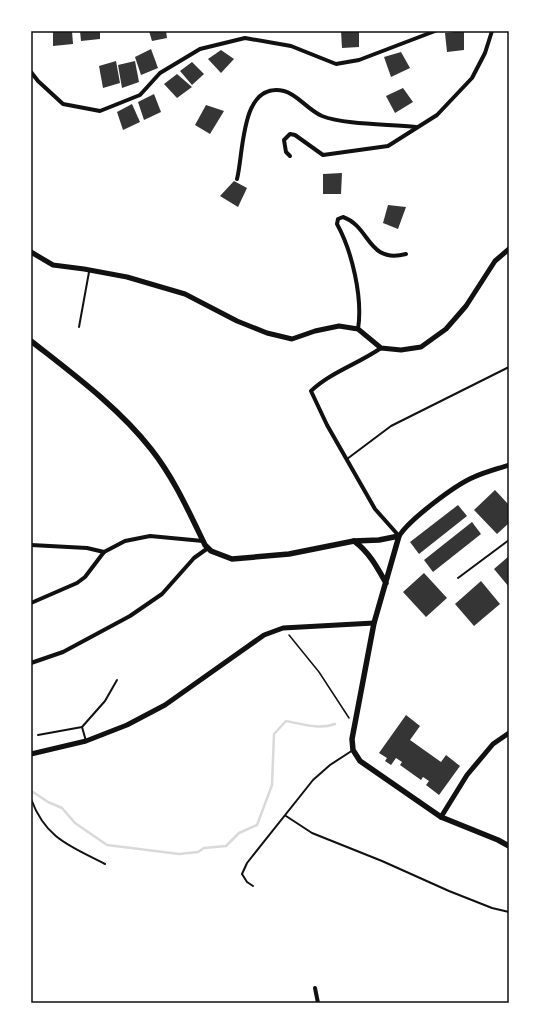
<svg xmlns="http://www.w3.org/2000/svg" width="540" height="1034" viewBox="0 0 540 1034" font-family="Literata,serif">
<style>
.lines{fill:none;stroke-linecap:round;stroke-linejoin:round}
.stream{stroke:#d9d9d9;stroke-width:2.5}
.building{fill:#353535}
.path{stroke:#111;stroke-width:1.5}
.service{stroke:#111;stroke-width:2}
.minor{stroke:#111;stroke-width:4}
.tertiary{stroke:#111;stroke-width:5}
.secondary{stroke:#111;stroke-width:5.5}
.neatline{fill:none;stroke:#111;stroke-width:1.5}
</style>
<rect width="100%" height="100%" fill="#fff"/>
<g class="lines">
<path class="stream" d="M31,793L33,792L48,802L62,808L75,823L107,845L179,854L198,852L204,848L226,846L239,833L257,825L272,785L274,734L286,721C302,724 320,730 335,724"/>
</g>
<g class="building">
<path d="M53,31H72L73,44L53,46Z"/>
<path d="M80,31H100V39L81,41Z"/>
<path d="M149,31H166L167,38L152,41Z"/>
<path d="M341,31H359V47L342,48Z"/>
<path d="M464,31V50L447,52L445,33Z"/>
<path d="M151,49L158,68L141,75L135,57Z"/>
<path d="M221,50L234,59L221,73L208,59Z"/>
<path d="M401,52L410,68L391,77L384,57Z"/>
<path d="M116,61L120,83L103,88L99,66Z"/>
<path d="M135,61L139,82L122,88L118,65Z"/>
<path d="M192,62L204,74L192,85L180,71Z"/>
<path d="M177,74L192,87L177,98L164,84Z"/>
<path d="M403,88L413,102L395,113L386,96Z"/>
<path d="M154,94L161,112L144,120L138,102Z"/>
<path d="M132,104L140,122L123,130L117,112Z"/>
<path d="M206,105L224,111L210,134L195,125Z"/>
<path d="M342,173L341,194H323V174Z"/>
<path d="M234,181L247,188L238,207L220,196Z"/>
<path d="M388,205L406,207L398,229L383,223Z"/>
<path d="M495,490L509,505V523L497,534L474,510Z"/>
<path d="M458,505L467,516L419,554L410,542Z"/>
<path d="M472,522L481,534L433,572L424,560Z"/>
<path d="M509,556V587L494,569Z"/>
<path d="M424,573L447,598L426,617L403,592Z"/>
<path d="M481,581L500,604L474,626L455,604Z"/>
<path d="M406,715L420,726L410,740L441,762L446,755L460,766L439,795L426,785L429,781L423,777L421,780L400,765L402,762L396,758L391,765L385,761L387,758L379,753Z"/>
</g>
<g class="lines">
<path class="path" d="M289,635L319,672L349,718"/>
<g class="service">
<path d="M79,327L89,272"/>
<path d="M347,459L391,426L509,367"/>
<path d="M458,578L509,540"/>
<path d="M82,727L86,741"/>
<path d="M38,735L82,727L105,701L117,680"/>
<path d="M31,799C46,839 70,846 105,864"/>
<path d="M286,816L312,833L382,861L449,891L492,908L509,912"/>
<path d="M253,886L247,882L242,874L247,863L313,780L330,765L353,750"/>
</g>
<g class="minor">
<path d="M31,72L38,81L63,104L100,111L140,95L160,73L200,49L245,38L291,46L336,64L359,60L435,31"/>
<path d="M290,156L286,152L284,140L290,134L295,135L323,155L388,146L437,115L472,78L485,53L492,31"/>
<path d="M237,179C244,153 240,81 284,91C297,94 308,110 322,116C345,125 389,124 416,127"/>
<path d="M358,329C363,298 352,251 337,224L338,219L343,217C371,227 367,264 406,254"/>
<path d="M381,348C358,364 331,372 311,391L327,425L375,509L399,536"/>
<path d="M31,545L87,548L104,552"/>
<path d="M31,603L77,583L85,577L104,552L125,541L150,536L203,541"/>
<path d="M31,663L63,652L130,616L162,594L194,558L208,548"/>
<path d="M315,988L318,1003"/>
</g>
<g class="tertiary">
<path d="M31,252L53,265L84,269L127,277L185,294L237,321L267,333L292,339L315,331L339,326L358,329L381,348L401,350L421,347L446,329L466,306L495,261L509,249"/>
<path d="M399,536C410,519 455,485 474,477C485,472 497,469 509,465"/>
<path d="M31,754L86,741L127,725L165,705L264,635L283,628L374,623"/>
<path d="M441,817L467,775L493,744L509,733"/>
</g>
<g class="secondary">
<path d="M31,341C73,374 118,407 151,449C174,478 189,512 205,545L211,551L232,559L289,554L354,541"/>
<path d="M386,583C377,567 369,552 354,541L379,540L399,536L374,623L352,739L353,750L360,761L441,817L498,840L509,846"/>
</g>
</g>
<rect width="540" height="1034" fill="none" stroke="#ffffff" stroke-width="64"/>
<rect x="32" y="32" width="476" height="970" class="neatline"/>
</svg>
